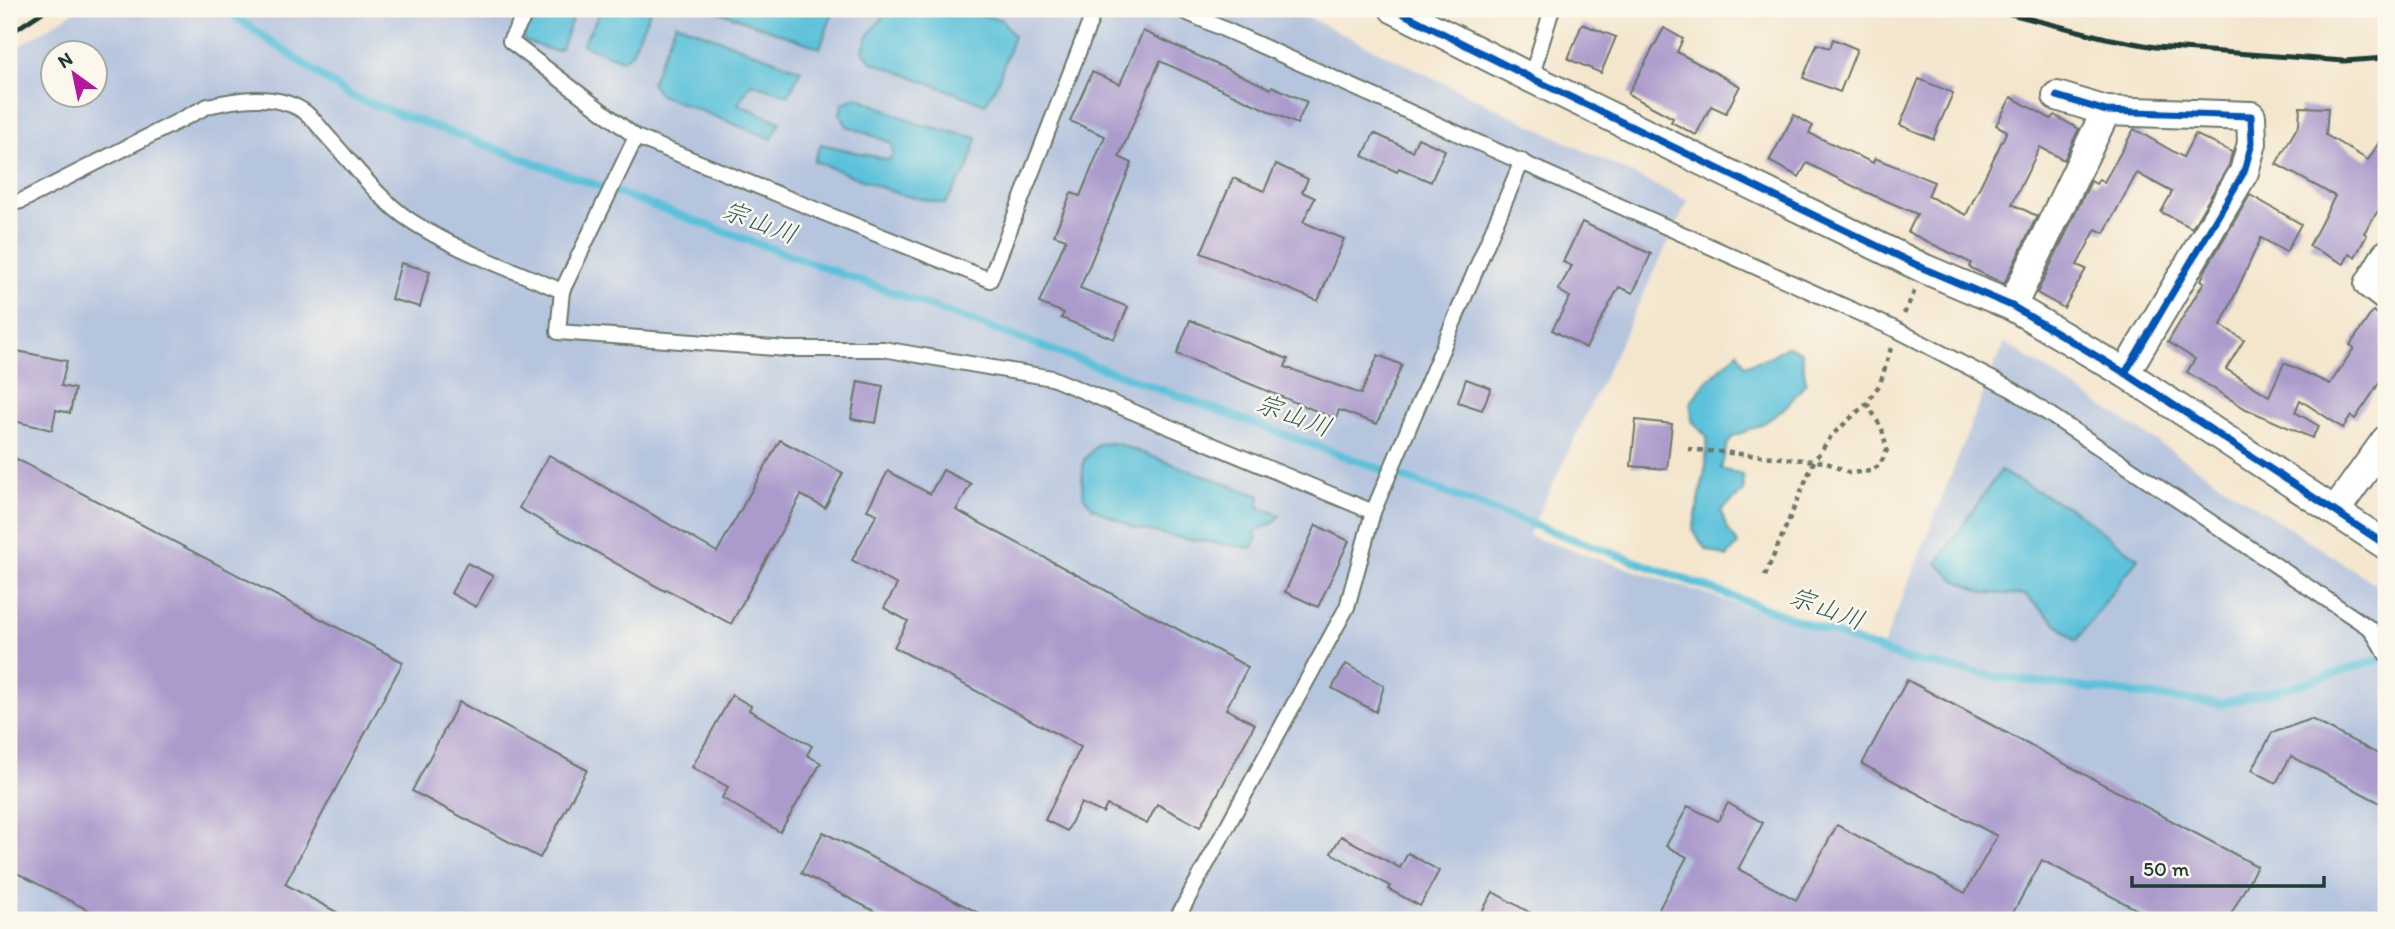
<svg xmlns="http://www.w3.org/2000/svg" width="2395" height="929" viewBox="0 0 2395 929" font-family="Itim,'Klee One',sans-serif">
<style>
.industrial{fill:#b6c5de;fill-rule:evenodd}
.water{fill:#5cc1da;stroke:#3e7f87;stroke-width:2}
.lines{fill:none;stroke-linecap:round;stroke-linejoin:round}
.stream{stroke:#5cc1da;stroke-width:8}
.building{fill:#ab9bcc}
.service-casing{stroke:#6a786a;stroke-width:18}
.minor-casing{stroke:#6a786a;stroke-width:32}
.path{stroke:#6a786a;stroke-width:4.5;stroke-dasharray:5 5;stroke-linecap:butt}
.service{stroke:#fff;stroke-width:14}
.minor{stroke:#fff;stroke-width:28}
.rail{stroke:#1f3d34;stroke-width:5}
.cycleway-casing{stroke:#fbf7ec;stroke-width:11}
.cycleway{stroke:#0057b8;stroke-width:7}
.labels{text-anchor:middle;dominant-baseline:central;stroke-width:5;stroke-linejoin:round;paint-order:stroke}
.water-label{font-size:26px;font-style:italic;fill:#2e5e5e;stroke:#fbf7ec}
</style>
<rect width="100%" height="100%" fill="#fbf7ec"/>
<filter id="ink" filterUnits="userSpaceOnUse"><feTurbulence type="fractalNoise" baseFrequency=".0143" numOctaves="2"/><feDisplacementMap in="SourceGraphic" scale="14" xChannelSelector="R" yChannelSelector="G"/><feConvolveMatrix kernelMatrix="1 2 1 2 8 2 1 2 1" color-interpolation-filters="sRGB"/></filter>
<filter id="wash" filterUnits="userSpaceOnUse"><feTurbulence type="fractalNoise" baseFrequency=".00686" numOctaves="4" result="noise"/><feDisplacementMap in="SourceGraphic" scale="28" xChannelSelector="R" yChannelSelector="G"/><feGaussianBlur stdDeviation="1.57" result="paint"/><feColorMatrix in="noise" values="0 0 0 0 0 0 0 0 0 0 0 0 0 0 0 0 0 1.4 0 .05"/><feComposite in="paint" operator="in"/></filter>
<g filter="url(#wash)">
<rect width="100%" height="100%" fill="#f4e6cd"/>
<path class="industrial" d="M78,9H1291L1688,201L1528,536L1881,651L2004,342L2386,591V920H9V56L24,43ZM52,52H94V94H52Z"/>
<g class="water">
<path d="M532,9L575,11L561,49L554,51L524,41L523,25Z"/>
<path d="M602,9H651L631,54L622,60L582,45Z"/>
<path d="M712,9H834L820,48Z"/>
<path d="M889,9H958L1002,20L1014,36L997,84L985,104L872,62L863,51L868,36Z"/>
<path d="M676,23L801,70L788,95L751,83L738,104L780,122L772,139L660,95L651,83Z"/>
<path d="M857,97L916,123L977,138L968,168L945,204L898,194L814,161L821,144L889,160L893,154L892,143L847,126L840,114L843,103Z"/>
<path d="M1787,346L1801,352L1806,382C1786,411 1767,425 1733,436L1727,445L1721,469L1743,475L1744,491L1721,511L1726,526L1738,544L1727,557L1705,549L1693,530L1706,465L1707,437L1692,421L1691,402L1706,382L1738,352L1745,366L1771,356Z"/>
<path d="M1115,443L1260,496L1258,507L1280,515L1275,522L1255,532L1257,539L1252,548L1185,539L1135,528L1093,508L1084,497L1082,482L1084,460L1098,444Z"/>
<path d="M2000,471L2073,510L2138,558L2076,641L2025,595L1985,593L1955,580L1937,563Z"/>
</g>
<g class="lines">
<path class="stream" d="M224,9L350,96L1905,659L1996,677L2220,704L2298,685L2386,657"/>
</g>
<g id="blocks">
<g class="building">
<path d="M1582,24L1616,37L1601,73L1568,59Z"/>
<path d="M1664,28L1683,39L1677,52L1740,86L1726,113L1711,106L1696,135L1671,122L1673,118L1628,94Z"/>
<path d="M1143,31L1271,89L1272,86L1307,102L1297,124L1160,61L1119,157L1132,163L1080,288L1128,307L1114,339L1061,318L1064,313L1039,303L1066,239L1054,235L1071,193L1080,196L1105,136L1070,121L1092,72L1120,84Z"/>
<path d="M1833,39L1857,49L1840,92L1803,78L1817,44L1830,48Z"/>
<path d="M1919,79L1953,93L1933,139L1900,125Z"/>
<path d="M2011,97L2051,119L2054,115L2079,129L2064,160L2040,147L2012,204L2037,216L2004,284L1969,267L1971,263L1908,232L1917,214L1861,190L1807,163L1799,177L1769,161L1794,115L1813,126L1809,133L1873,163L1875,158L1934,182L1928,196L1966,215L2007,131L1996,125Z"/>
<path d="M2300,107L2328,108L2326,135L2368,160L2386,131V198L2364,233L2367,235L2355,257L2349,254L2344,264L2309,246L2335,196L2276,164L2299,124Z"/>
<path d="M2134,129L2183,157L2195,134L2232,152L2229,165L2192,228L2161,212L2172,192L2137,173L2104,233L2096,229L2077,265L2086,269L2064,308L2037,293L2091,181L2096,184L2099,179L2104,182Z"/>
<path d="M1374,133L1412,151L1418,138L1445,150L1431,182L1399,168L1397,172L1363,156Z"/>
<path d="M1276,164L1308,179L1302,192L1315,198L1303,222L1344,239L1318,301L1201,253L1233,178L1264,191Z"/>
<path d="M2250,195L2301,224L2286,252L2261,238L2221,325L2244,340L2226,369L2269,396L2284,363L2330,384L2354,348L2350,345L2373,311L2386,320V373L2355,419L2351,416L2343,428L2300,400L2295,412L2319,426L2312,438L2246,409L2187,372L2195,359L2168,342L2204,282L2201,280L2207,267Z"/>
<path d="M1582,222L1651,254L1633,293L1619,287L1586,348L1552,330L1570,297L1558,290L1572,266L1563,262Z"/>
<path d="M401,263L430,271L420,307L391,299Z"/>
<path d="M1190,320L1288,359L1285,367L1361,394L1378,355L1402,365L1377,424L1339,410L1336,419L1177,354Z"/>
<path d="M17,351L67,361L61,386L75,389L70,413L56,410L52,430L9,420V390Z"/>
<path d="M1466,379L1491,388L1482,410L1458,402Z"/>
<path d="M858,381L883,386L876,423L851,419Z"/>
<path d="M1636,420L1672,424L1667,469L1631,466Z"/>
<path d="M780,440L843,473L825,508L801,495L731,624L666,589L665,591L519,508L549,455L717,552Z"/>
<path d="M9,455L403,662L285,884L351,920H107L9,869Z"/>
<path d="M943,470L971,484L956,510L1248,667L1226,709L1255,724L1200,827L1157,804L1147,824L1107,805L1103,813L1081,803L1067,831L1045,820L1081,747L894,647L908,621L884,608L897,585L852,560L877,514L867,510L888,471L930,494Z"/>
<path d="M1316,525L1349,541L1318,607L1285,592Z"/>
<path d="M467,563L493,576L476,607L451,593Z"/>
<path d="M1346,664L1384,686L1376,712L1332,688Z"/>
<path d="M1907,680L2257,866L2228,920H2157L2042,860L2009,920H1653L1687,857L1666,846L1688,806L1718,821L1728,803L1763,823L1738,869L1796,900L1837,825L1965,893L1997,836L1862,764Z"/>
<path d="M732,695L751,706L749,710L812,746L807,755L821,763L780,832L722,798L728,787L692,767Z"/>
<path d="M459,702L587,770L540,858L412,791Z"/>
<path d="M2311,719L2386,758V806L2291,756L2276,783L2252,770L2272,733Z"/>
<path d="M823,832L992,920H891L801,873Z"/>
<path d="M1341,836L1400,868L1408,853L1439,871L1420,906L1388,889L1390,886L1331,853Z"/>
<path d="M1493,892L1543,920H1477Z"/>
</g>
</g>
</g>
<g filter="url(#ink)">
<use href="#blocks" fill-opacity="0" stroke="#6a786a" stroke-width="2"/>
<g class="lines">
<g class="service-casing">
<g id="service">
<path d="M528,9L510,41L636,137L990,280L1095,9"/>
<path d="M1179,9L1897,330L2013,390L2371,629L2386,654"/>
<path d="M1531,78L1552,9"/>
<path d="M9,204L21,201L208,106C237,99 274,93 302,110C312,116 320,128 328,137C354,165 379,200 411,221C457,251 512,269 562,291L558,332L788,349H883L1052,378L1373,512"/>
<path d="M562,291L636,137"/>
<path d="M1176,920L1347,607L1373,512L1522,161"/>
</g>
</g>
<g class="minor-casing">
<g id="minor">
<path d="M1394,9L1531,78L1925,269L2012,306L2125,373L2386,545"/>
<path d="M2057,96L2106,111L2251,116L2252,143L2244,172L2125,373"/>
<path d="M2386,255L2369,284L2386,297"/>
<path d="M2012,306L2106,111"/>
<path d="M2335,511L2386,440"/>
</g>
</g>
<g class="path">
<path d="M1904,314L1915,290"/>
<path d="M1688,449L1825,462L1849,473L1870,471L1880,465L1887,450L1882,429L1867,403"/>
<path d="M1765,576L1814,461L1832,435L1867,403L1880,384L1891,348"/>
</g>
<use href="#service" class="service"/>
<use href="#minor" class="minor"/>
<g class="rail">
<path d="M1991,9L2106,38L2155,47L2344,61L2386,58"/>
<path d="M9,34L47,9"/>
</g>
<g class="cycleway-casing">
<g id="cycleway">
<path d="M1394,9L1531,78L1925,269L2012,306L2125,373L2386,545"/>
<path d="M2057,96L2106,111L2251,116L2252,143L2244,172L2125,373"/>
</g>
</g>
<use href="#cycleway" class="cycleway"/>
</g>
</g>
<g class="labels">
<g class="water-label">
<text transform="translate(760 222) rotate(20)">宗山川</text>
<text transform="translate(1294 415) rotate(20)">宗山川</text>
<text transform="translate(1827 608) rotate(20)">宗山川</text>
</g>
</g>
<rect width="2395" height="929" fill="none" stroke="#fbf7ec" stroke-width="35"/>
<g transform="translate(74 74) rotate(327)"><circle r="33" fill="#fbf7ec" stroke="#a3ada2" stroke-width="2"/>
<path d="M0-5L12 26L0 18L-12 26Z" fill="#b5179e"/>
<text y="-10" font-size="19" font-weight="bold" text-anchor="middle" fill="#1f3d34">N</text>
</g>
<path d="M2132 876v10h192v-10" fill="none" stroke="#1f3d34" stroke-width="3.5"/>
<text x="2143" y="876" font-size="21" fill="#1f3d34" stroke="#fbf7ec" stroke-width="5" paint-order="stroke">50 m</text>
</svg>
